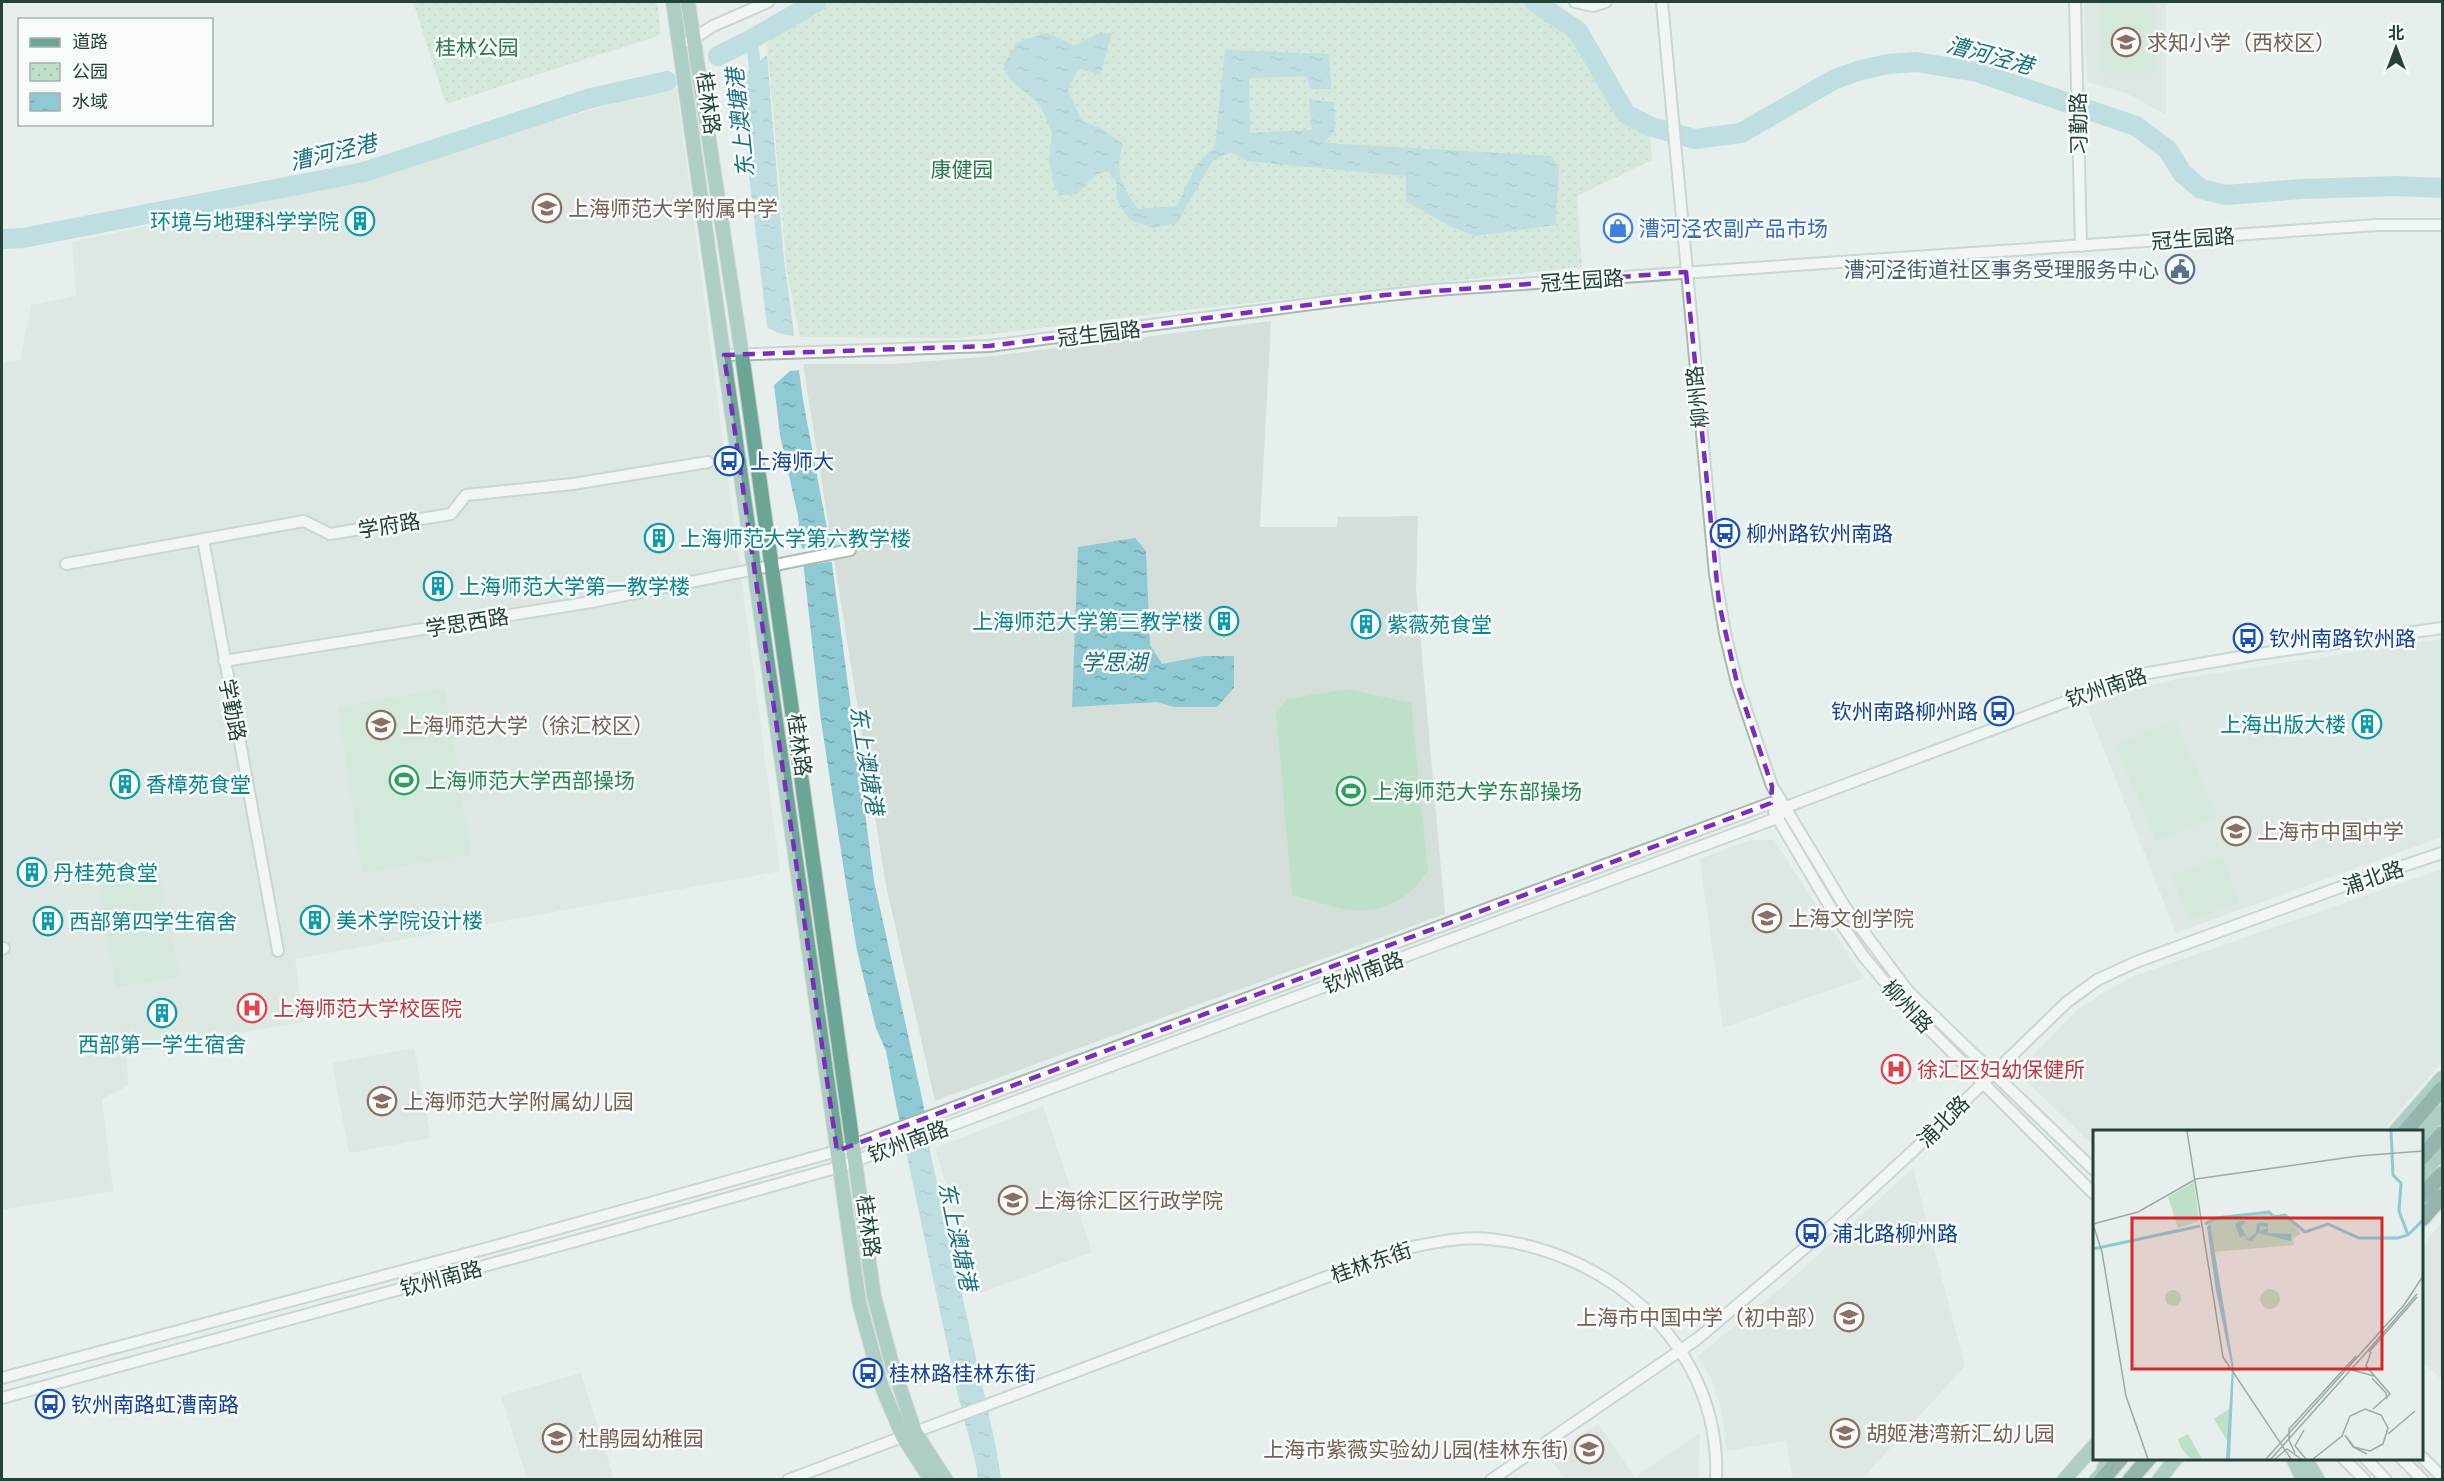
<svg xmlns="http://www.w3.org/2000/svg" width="2444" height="1481" viewBox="0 0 2444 1481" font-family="'Titillium Web','Noto Sans SC',sans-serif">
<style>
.built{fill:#d4dfda}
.grass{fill:#bfe0c8}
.park{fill:url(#park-dots)}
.water{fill:url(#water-ripples)}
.pier{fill:#e6efeb}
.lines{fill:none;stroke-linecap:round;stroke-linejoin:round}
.canal{stroke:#8ec9d4;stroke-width:12}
.river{stroke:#8ec9d4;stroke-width:20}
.minor-casing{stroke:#a8b8b2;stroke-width:14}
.major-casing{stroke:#c2cac8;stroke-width:16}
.highway-casing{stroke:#c2cac8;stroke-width:18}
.minor{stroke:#fff;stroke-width:10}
.major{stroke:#6aa596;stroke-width:14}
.highway{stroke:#2f6f62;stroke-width:15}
.marked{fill:none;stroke:#7b2cbf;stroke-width:4.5;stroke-dasharray:12 8;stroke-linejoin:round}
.labels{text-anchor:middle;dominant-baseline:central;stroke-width:5;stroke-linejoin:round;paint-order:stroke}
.education-label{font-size:21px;fill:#785e54;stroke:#f7fbf9;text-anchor:start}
.park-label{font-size:21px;fill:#2d7a4b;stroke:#f7fbf9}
.street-label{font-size:21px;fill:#24423a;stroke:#f7fbf9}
.culture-label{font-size:21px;fill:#0d838f;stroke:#f7fbf9;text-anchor:start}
.shop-label{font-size:21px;fill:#366cbe;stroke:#f7fbf9;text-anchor:start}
.service-label{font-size:21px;fill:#4e5e75;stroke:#f7fbf9;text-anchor:end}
.transit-label{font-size:21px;fill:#164399;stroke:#f7fbf9;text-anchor:start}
.leisure-label{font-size:21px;fill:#27864d;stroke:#f7fbf9;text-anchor:start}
.health-label{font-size:21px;fill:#be3a42;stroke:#f7fbf9;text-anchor:start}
.water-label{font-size:22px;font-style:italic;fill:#1c6f80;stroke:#f7fbf9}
.inset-river{fill:none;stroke:#8ec9d4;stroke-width:3}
.inset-road{fill:none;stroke:#98aaa4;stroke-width:1.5}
.view{fill:#d62828;fill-opacity:0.15;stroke:#d62828;stroke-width:3}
.inset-edge{fill:none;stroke:#24423a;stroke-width:3}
</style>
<defs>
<pattern id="park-dots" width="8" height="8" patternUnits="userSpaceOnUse" patternTransform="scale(1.5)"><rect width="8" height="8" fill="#bfe0c8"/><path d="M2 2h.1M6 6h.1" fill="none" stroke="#a4c1ad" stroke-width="1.8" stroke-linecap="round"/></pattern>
<pattern id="water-ripples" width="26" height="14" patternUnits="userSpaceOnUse" patternTransform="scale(1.5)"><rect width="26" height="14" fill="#8ec9d4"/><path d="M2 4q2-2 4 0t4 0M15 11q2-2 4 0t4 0" fill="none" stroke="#74a5ad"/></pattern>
</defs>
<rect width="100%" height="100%" fill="#e6efeb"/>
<g class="built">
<path d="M2084,2H2166V115L2126,93L2087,82Z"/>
<path d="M676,85L780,871L295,959L304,1022L127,1053L128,1086L102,1099L113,1191L2,1210V363L20,360L31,305L76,296L72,242L329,187Z"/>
<path d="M1271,321L1260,527H1337L1338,517L1418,516L1416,588L1445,914L935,1101L886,886L803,364H895L992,356Z"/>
<path d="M2442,639V837L2176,933L2087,707L2137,689L2177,679Z"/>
<path d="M1750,840H1774L1864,978L1723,1028L1700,859Z"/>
<path d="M2442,869V1062L2382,1131L2094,1132V1146L2026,1081L2024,1072L2026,1062L2078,1009L2104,992L2134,976Z"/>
<path d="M414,1048L431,1138L349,1153L332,1063Z"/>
<path d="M1043,1106L1092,1252L978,1294L935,1148Z"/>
<path d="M1913,1168L1965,1366L1862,1479H1793L1786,1441L1727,1451L1720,1405L1712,1381L1698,1356L1794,1277Z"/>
<path d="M2442,1222V1380L2422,1361V1246Z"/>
<path d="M581,1373L614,1479H527L501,1396Z"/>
<path d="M1598,1424L1635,1477L1700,1433L1698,1479H1565L1550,1458Z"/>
</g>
<g class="grass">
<path d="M2099,2H2155L2156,73H2099Z"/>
<path d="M445,689L471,854L362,873L338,707Z"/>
<path d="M1347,689L1411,703L1428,871C1421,879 1415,889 1406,895C1366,924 1335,906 1292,895L1276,712L1287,699Z"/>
<path d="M2175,719L2217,816L2157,842L2115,745Z"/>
<path d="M2222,856L2239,902L2189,921L2171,875Z"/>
<path d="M158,870L180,977L116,987L97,880Z"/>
</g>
<g class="park">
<path d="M413,2H657L661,35L446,104Z"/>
<path d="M817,2H1535L1578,31L1626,114L1649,126L1652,160L1577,196L1582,267L1193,309L959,338L800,337L787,272L767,43Z"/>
</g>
<g class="water">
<path d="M1047,33L1075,46L1097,34L1112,33L1100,75L1078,68L1068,91L1082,121L1102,129L1123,144C1114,173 1121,185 1138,209L1177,206L1196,166L1215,146L1225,50L1329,54L1331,89H1311L1306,76L1249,78L1250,133L1312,130L1309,100L1334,102L1335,130L1324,143L1552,156L1559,171L1555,225L1476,236L1450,226L1406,201V176L1247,161L1232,152L1213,160L1177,223L1153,228L1130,220L1116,199L1117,184L1108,170L1097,174L1077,194L1061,195L1055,189L1049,160L1052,132L1039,103L1009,79L1004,64L1018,42Z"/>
<path d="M767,55L784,260L803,400L828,534L874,881L923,1103L931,1156L996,1447L1001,1479H977V1469L957,1391L897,1109L886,1051L876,1028L857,951L844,871L820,714L798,516L780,435L748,167L745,101L741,90L731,86Z"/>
<path d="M1135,538L1146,551L1150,645L1162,664L1203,656H1234V688L1217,707H1174L1157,702L1072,707L1078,547Z"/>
</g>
<g class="pier">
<path d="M763,320L767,327L778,333L799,337V339L803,370L790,371L772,387Z"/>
<path d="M832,544L834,561L803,566L799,549Z"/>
</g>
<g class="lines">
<path class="canal" d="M752,39L756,80"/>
<g class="river">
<path d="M1535,2L1578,31L1626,114L1649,126L1695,139L1741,133L1835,79L1861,70L1888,64L1916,62L1977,72L2136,126L2168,150L2182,173L2201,189L2226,195L2302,189L2396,186L2442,188"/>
<path d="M718,56L752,39L816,2"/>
<path d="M2,239L23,238L364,172L591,98L667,81"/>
</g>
<g class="minor-casing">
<g id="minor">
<path d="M1575,2L1593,6L1606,2"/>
<path d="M1662,2L1715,574L1725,633L1737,683L1772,786L1845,907L1908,991L2094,1170"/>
<path d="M2075,2L2081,246"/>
<path d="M688,42L713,26L768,2"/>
<path d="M724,355L989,346L1342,300L1435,290L2377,225H2442"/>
<path d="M203,539L278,951"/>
<path d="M66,564L304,521L330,534L451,514L466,495L573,484L708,462"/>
<path d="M224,661L591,602L850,550"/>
<path d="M1774,812L1833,912L1864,957L1901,1001L2094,1194"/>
<path d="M2,949L4,948"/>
<path d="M2,1378L488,1248L837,1151L1771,803L1786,807"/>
<path d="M2,1398L590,1237L839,1167L1777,818L1786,807L2137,675L2251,655L2442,628"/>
<path d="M2422,1457L2442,1477"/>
<path d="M2343,1458L2365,1480"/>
<path d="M2365,1458L2386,1480"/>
<path d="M2401,1458L2423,1480"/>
<path d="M788,1480L1398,1250C1428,1244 1458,1236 1489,1239C1612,1251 1722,1349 1716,1480"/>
<path d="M1491,1480L1697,1339L1838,1220L1914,1150L2067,1002L2097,980L2136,962L2349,884L2442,853"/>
</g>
</g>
<g class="major-casing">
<g id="major">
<path d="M673,2L859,1302L882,1387L903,1437L931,1480"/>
<path d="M688,2L742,355L874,1296L892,1364L915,1432L946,1480"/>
<path d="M2395,1132L2442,1078"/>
<path d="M2422,1135L2442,1112"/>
<path d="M2422,1175L2442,1151"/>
<path d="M2293,1458L2303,1480"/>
<path d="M2305,1458L2318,1480"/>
<path d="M2064,1480L2094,1446"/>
<path d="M2096,1480L2102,1474L2108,1458"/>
<path d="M2159,1480L2176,1458"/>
</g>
</g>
<g class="highway-casing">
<g id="highway">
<path d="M2405,1132L2442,1089"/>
<path d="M2422,1157L2442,1134"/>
<path d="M2422,1196L2442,1174"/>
<path d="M2422,1219L2442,1196"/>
<path d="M2102,1480L2121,1458"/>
<path d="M2130,1480L2149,1458"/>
</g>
</g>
<use href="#minor" class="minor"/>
<use href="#major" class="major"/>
<use href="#highway" class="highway"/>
</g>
<path d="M0 0H2444V1481H0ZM1686,272L1719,603L1737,683L1772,786L1771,803L837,1151L724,355L989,346L1385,295Z" fill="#e6efeb" fill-opacity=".55" fill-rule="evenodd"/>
<path class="marked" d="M1686,272L1719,603L1737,683L1772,786L1771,803L837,1151L724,355L989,346L1385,295Z"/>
<defs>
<g id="school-ring" transform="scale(1.5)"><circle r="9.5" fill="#f7fbf9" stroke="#8d6e63" stroke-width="1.5"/><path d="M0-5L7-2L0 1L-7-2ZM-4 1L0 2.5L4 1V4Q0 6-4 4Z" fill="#8d6e63"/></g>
<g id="building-ring" transform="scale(1.5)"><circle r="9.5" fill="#f7fbf9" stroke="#0f9aa8" stroke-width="1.5"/><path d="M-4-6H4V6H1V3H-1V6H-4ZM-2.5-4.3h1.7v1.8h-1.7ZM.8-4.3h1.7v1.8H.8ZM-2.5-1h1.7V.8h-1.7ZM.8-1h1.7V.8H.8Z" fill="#0f9aa8"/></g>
<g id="shop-ring" transform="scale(1.5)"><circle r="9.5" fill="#f7fbf9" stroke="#3f7fe0" stroke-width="1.5"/><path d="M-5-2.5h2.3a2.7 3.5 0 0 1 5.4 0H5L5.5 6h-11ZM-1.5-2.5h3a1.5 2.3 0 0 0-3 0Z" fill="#3f7fe0"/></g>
<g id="civic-ring" transform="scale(1.5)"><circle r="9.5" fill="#f7fbf9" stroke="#5c6f8a" stroke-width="1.5"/><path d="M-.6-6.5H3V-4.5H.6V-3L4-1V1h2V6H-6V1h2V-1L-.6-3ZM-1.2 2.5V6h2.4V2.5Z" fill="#5c6f8a"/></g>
<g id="bus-ring" transform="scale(1.5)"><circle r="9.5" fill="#f7fbf9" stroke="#1a4fb4" stroke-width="1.5"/><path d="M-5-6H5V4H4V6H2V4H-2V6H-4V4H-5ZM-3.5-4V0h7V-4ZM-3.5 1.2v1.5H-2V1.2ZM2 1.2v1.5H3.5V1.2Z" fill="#1a4fb4"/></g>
<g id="university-ring" transform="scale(1.5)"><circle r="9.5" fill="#f7fbf9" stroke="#8d6e63" stroke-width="1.5"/><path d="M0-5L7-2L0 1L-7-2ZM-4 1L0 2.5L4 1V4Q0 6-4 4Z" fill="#8d6e63"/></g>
<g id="stadium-ring" transform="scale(1.5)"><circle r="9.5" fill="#f7fbf9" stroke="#2e9e5b" stroke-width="1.5"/><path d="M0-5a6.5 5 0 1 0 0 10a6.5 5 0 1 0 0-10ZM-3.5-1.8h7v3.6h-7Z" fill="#2e9e5b"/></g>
<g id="hospital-ring" transform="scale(1.5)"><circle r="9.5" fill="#f7fbf9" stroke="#e0444e" stroke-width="1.5"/><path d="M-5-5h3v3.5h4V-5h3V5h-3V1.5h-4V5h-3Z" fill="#e0444e"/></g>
</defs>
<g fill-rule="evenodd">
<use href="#school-ring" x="2126" y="42"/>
<use href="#school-ring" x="547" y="208"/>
<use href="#building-ring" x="360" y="221"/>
<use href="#shop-ring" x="1618" y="228"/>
<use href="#civic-ring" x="2180" y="269"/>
<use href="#bus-ring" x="729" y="461"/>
<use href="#bus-ring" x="1725" y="533"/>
<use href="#building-ring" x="659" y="538"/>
<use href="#building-ring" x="438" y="586"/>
<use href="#building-ring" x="1224" y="621"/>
<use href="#building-ring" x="1366" y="624"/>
<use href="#bus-ring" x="2248" y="638"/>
<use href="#bus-ring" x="1999" y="711"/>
<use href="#building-ring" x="2367" y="724"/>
<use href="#university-ring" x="381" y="725"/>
<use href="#stadium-ring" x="404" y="780"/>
<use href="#building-ring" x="125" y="784"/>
<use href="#stadium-ring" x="1351" y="791"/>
<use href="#school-ring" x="2236" y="831"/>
<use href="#building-ring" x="32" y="872"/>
<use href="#school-ring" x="1767" y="918"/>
<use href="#building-ring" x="315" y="920"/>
<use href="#building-ring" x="48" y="921"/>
<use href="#hospital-ring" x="252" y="1008"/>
<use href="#building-ring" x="162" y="1013"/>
<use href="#hospital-ring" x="1896" y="1069"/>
<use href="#school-ring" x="382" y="1101"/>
<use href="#school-ring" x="1013" y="1200"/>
<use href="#bus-ring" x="1811" y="1233"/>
<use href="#school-ring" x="1849" y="1317"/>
<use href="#bus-ring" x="868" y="1373"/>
<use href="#bus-ring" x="50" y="1404"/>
<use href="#school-ring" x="1845" y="1433"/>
<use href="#school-ring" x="557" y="1438"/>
<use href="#school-ring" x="1589" y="1449"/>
</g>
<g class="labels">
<g class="education-label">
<text x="2147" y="42">求知小学（西校区）</text>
<text x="568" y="208">上海师范大学附属中学</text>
<text x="402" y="725">上海师范大学（徐汇校区）</text>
<text x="2257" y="831">上海市中国中学</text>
<text x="1788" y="918">上海文创学院</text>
<text x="403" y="1101">上海师范大学附属幼儿园</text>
<text x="1034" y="1200">上海徐汇区行政学院</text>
<text x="1828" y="1317" text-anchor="end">上海市中国中学（初中部）</text>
<text x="1866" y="1433">胡姬港湾新汇幼儿园</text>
<text x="578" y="1438">杜鹃园幼稚园</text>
<text x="1568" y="1449" text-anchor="end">上海市紫薇实验幼儿园(桂林东街)</text>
</g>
<g class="park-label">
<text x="477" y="47">桂林公园</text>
<text x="962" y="169">康健园</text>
</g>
<g class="street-label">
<text transform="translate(709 103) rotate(82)">桂林路</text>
<text transform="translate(2078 124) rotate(-91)">习勤路</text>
<text transform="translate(2193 238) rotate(-4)">冠生园路</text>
<text transform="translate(1582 280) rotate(-4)">冠生园路</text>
<text transform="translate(1099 333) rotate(-7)">冠生园路</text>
<text transform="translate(1697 397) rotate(-96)">柳州路</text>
<text transform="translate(389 525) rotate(-9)">学府路</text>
<text transform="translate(467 622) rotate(-9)">学思西路</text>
<text transform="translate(2106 687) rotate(-18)">钦州南路</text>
<text transform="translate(233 710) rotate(79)">学勤路</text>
<text transform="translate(800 745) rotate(82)">桂林路</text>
<text transform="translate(2373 877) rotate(-19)">浦北路</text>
<text transform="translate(1363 972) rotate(-20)">钦州南路</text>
<text transform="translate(1908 1006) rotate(47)">柳州路</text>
<text transform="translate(1943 1121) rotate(-45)">浦北路</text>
<text transform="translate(908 1141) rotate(-20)">钦州南路</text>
<text transform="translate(869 1226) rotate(82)">桂林路</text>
<text transform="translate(1371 1262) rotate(-19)">桂林东街</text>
<text transform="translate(441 1278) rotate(-15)">钦州南路</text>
</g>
<g class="culture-label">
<text x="339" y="221" text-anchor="end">环境与地理科学学院</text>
<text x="680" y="538">上海师范大学第六教学楼</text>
<text x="459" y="586">上海师范大学第一教学楼</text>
<text x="1203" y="621" text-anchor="end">上海师范大学第三教学楼</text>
<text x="1387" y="624">紫薇苑食堂</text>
<text x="2346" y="724" text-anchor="end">上海出版大楼</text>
<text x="146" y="784">香樟苑食堂</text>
<text x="53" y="872">丹桂苑食堂</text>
<text x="336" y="920">美术学院设计楼</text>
<text x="69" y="921">西部第四学生宿舍</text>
<text x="162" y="1044" text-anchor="middle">西部第一学生宿舍</text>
</g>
<g class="shop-label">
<text x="1639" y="228">漕河泾农副产品市场</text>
</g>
<g class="service-label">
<text x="2159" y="269">漕河泾街道社区事务受理服务中心</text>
</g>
<g class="transit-label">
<text x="750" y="461">上海师大</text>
<text x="1746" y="533">柳州路钦州南路</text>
<text x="2269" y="638">钦州南路钦州路</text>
<text x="1978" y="711" text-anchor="end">钦州南路柳州路</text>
<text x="1832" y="1233">浦北路柳州路</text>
<text x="889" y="1373">桂林路桂林东街</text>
<text x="71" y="1404">钦州南路虹漕南路</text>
</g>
<g class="leisure-label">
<text x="425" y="780">上海师范大学西部操场</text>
<text x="1372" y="791">上海师范大学东部操场</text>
</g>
<g class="health-label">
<text x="273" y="1008">上海师范大学校医院</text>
<text x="1917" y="1069">徐汇区妇幼保健所</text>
</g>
<g class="water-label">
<text transform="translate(1990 55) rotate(15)">漕河泾港</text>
<text transform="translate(740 123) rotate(-96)">东上澳塘港</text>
<text transform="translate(333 152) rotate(-13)">漕河泾港</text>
<text x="1114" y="662">学思湖</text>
<text transform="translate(867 760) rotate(81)">东上澳塘港</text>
<text transform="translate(958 1236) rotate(78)">东上澳塘港</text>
</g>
</g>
<g transform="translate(2093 1130)">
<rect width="330" height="330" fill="#e6efeb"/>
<path d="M167 169a10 10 0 1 1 20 0a10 10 0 1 1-20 0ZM72 168a8 8 0 1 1 16 0a8 8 0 1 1-16 0ZM95,304L109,329L97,328L88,318L85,309Z" fill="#bfe0c8"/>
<path d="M101,52L106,91L85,98L75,67ZM176,82L200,91L208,104L200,108L201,115L121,122L117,92L123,88ZM137,278L138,295L135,312L121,289Z" fill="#bfe0c8"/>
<path d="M146,91H153L148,97L155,109L163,103L164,93H175V97L167,96V101L175,98V103L198,104V111L165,103L159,111L154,110L152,105L147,108L142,94ZM117,93L141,239L137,329H133L139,238L123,161L114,97Z" fill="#8ec9d4"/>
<path class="inset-river" d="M298,1L300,45L308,53L306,81L315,105M112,94L123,88L176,82L181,87L192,85L212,102L235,94L266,108H305L315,105L330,90M0,119L107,96"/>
<path class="inset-road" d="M94,1L130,227L198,329M0,94L45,82L103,49L265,26L330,21M0,94L9,122L33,266L55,329M278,217L324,164M276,222L324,167M278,222L273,236L297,264L280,279M259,240L281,246M279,248L293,263L294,269M211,300L202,316L213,329M295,304L322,281M202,323L196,310V299L263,226M173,329L311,175L330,146M178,329L279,216M182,329L194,319L208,329M220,329L249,306L257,286L272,279L288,285L295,298L290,314L277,321L261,317L252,305L260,317L274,324"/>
<path class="view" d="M39,88H289V239H39Z"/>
<rect width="330" height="330" class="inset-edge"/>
</g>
<rect width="2444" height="1481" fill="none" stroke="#24423a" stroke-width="6"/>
<rect x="18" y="18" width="195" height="108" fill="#f7fbf9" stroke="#a3b1ad" stroke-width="1.5"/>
<rect x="30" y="38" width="30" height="9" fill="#6aa596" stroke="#a3b1ad" stroke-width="1.5"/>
<text x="72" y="48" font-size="18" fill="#24423a">道路</text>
<rect x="30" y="63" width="30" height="18" fill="url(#park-dots)" stroke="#a3b1ad" stroke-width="1.5"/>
<text x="72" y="78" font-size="18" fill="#24423a">公园</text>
<rect x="30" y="93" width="30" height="18" fill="url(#water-ripples)" stroke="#a3b1ad" stroke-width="1.5"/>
<text x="72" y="108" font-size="18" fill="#24423a">水域</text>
<g transform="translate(2396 48)" stroke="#f7fbf9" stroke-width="4.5" paint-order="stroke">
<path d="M0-4.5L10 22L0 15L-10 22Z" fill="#24423a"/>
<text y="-9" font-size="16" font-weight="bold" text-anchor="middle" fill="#24423a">北</text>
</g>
</svg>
